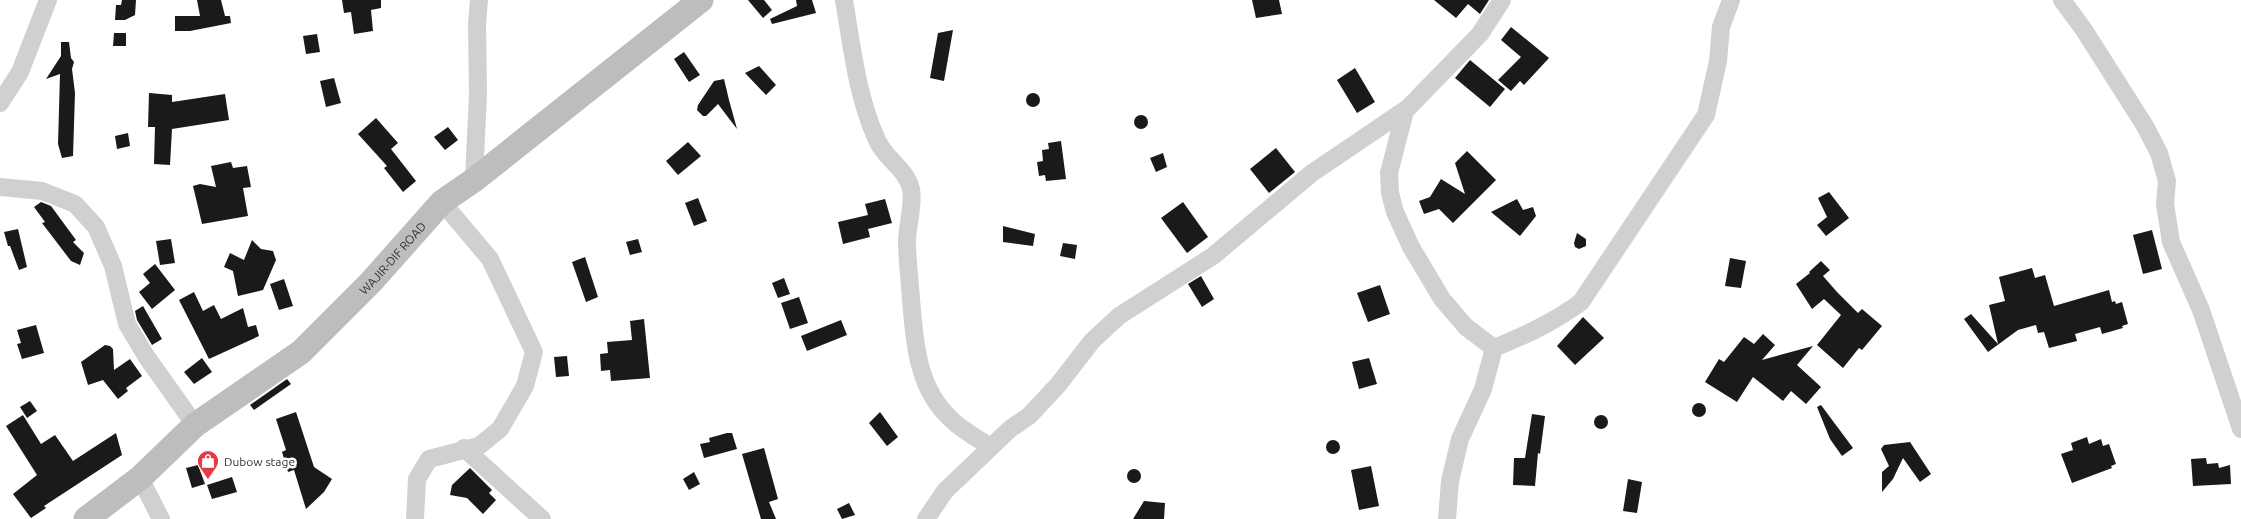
<svg xmlns="http://www.w3.org/2000/svg" width="2241" height="519" viewBox="0 0 2241 519" font-family="Ubuntu,sans-serif">
<style>
.building{fill:#1a1a1a}
.lines{fill:none;stroke-linecap:round;stroke-linejoin:round}
.minor{stroke:#d0d0d0;stroke-width:18}
.secondary{stroke:#bdbdbd;stroke-width:25}
.labels{text-anchor:middle;dominant-baseline:central;stroke-width:5;stroke-linejoin:round;paint-order:stroke}
.street-label{font-size:12px;fill:#333;stroke:#fff}
.poi-label{font-size:12px;fill:#333;stroke:#fff;text-anchor:start}
</style>
<rect width="100%" height="100%" fill="#fff"/>
<g class="building">
<path d="M122,0H136L135,15L125,20H115L116,5H121Z"/>
<path d="M197,0H221L225,16H230L231,23L190,31H175V16H200Z"/>
<path d="M342,0H381V8L371,10L373,31L354,34L351,12L344,13Z"/>
<path d="M748,0H764L772,10L763,18Z"/>
<path d="M796,0H812L816,13L772,24L770,19L797,6Z"/>
<path d="M1252,0H1279L1282,14L1256,18Z"/>
<path d="M1434,0H1489L1480,14L1468,4L1456,18Z"/>
<path d="M1511,27L1549,58L1524,85L1520,81L1511,91L1498,80L1521,57L1501,40Z"/>
<path d="M953,30L944,81L930,78L938,33Z"/>
<path d="M114,33H126V46H113Z"/>
<path d="M317,34L320,52L306,54L303,36Z"/>
<path d="M61,42H69L71,58L74,62L72,69L75,93L73,156L62,158L58,144L60,74L46,79L61,56Z"/>
<path d="M684,52L700,75L689,82L674,59Z"/>
<path d="M1470,60L1505,89L1490,107L1455,78Z"/>
<path d="M759,66L776,85L766,95L745,73Z"/>
<path d="M1355,68L1375,102L1357,113L1337,80Z"/>
<path d="M334,78L341,103L326,107L320,81Z"/>
<path d="M724,79L729,100L737,129L718,104L706,116H703L697,110L698,105L714,81Z"/>
<path d="M149,93L172,95V102L225,94L229,120L172,129L170,165L154,164L155,127H148Z"/>
<circle cx="1033" cy="100" r="7"/>
<circle cx="1141" cy="122" r="7"/>
<path d="M376,118L398,143L391,149L416,181L403,192L384,168L387,166L358,134Z"/>
<path d="M448,127L458,140L445,150L434,137Z"/>
<path d="M128,133L130,146L117,149L115,136Z"/>
<path d="M1061,141L1066,179L1046,181L1045,175L1039,176L1037,162L1043,161L1042,150L1049,149L1048,143Z"/>
<path d="M688,142L701,156L678,175L666,161Z"/>
<path d="M1276,148L1295,172L1269,193L1250,169Z"/>
<path d="M1467,151L1496,180L1453,223L1439,209L1424,214L1419,201L1430,197L1441,179L1465,194L1455,163Z"/>
<path d="M1163,153L1167,167L1156,172L1150,158Z"/>
<path d="M231,162L233,168L247,166L251,187L243,188L248,216L202,224L193,186L200,184L216,187L211,166Z"/>
<path d="M1829,192L1849,218L1826,236L1817,225L1827,217L1818,198Z"/>
<path d="M698,198L707,221L694,226L685,203Z"/>
<path d="M885,199L892,223L868,229L870,237L843,244L838,222L868,215L865,204Z"/>
<path d="M1517,199L1523,210L1533,207L1536,216L1520,236L1491,212Z"/>
<path d="M41,202L51,206L76,240L73,242L84,253L80,265L71,261L42,223L45,222L34,207Z"/>
<path d="M1183,202L1208,237L1187,253L1161,218Z"/>
<path d="M1003,226L1035,234L1033,246L1003,242Z"/>
<path d="M18,229L27,267L19,270L10,246H8L4,232Z"/>
<path d="M2152,230L2162,269L2143,274L2133,235Z"/>
<path d="M1577,233L1586,239V246L1579,249L1575,247L1574,243Z"/>
<path d="M171,239L175,263L160,265L156,241Z"/>
<path d="M638,239L642,252L630,255L626,242Z"/>
<path d="M252,240L261,249L273,251L276,260L263,290L238,296L233,271L224,267L230,253L244,260Z"/>
<path d="M1063,243L1077,245L1075,259L1060,256Z"/>
<path d="M585,257L598,297L586,302L572,262Z"/>
<path d="M1730,258L1746,261L1741,288L1725,286Z"/>
<path d="M1821,261L1830,270L1823,276L1837,292L1858,313L1862,309L1882,326L1862,350L1859,348L1843,368L1817,345L1841,315L1824,299L1812,309L1796,284L1810,273L1809,272Z"/>
<path d="M155,264L175,290L152,309L139,292L150,283L143,274Z"/>
<path d="M2032,268L2035,278L2045,275L2054,306L2109,290L2112,302L2115,301L2116,304L2122,302L2128,324L2122,326L2123,328L2102,334L2100,327L2075,334L2077,341L2049,348L2044,332L2038,333L2036,325L2018,330L1988,352L1964,319L1971,314L1998,344L1989,305L2005,301L1999,277Z"/>
<path d="M1201,276L1214,299L1202,307L1188,284Z"/>
<path d="M784,278L790,294L778,298L772,283Z"/>
<path d="M284,279L293,306L279,310L270,284Z"/>
<path d="M1380,285L1390,314L1368,322L1357,293Z"/>
<path d="M194,292L203,311L214,305L221,319L243,308L248,327L256,325L259,336L209,359L179,300Z"/>
<path d="M799,297L808,323L790,329L781,303Z"/>
<path d="M143,306L162,339L152,345L137,320L135,311Z"/>
<path d="M1583,317L1604,338L1575,365L1557,346Z"/>
<path d="M644,319L650,378L611,381L610,370L601,371L600,354L608,353L607,342L632,340L630,321Z"/>
<path d="M841,320L847,335L807,351L801,336Z"/>
<path d="M36,325L44,353L22,359L17,344L21,343L17,330Z"/>
<path d="M1763,334L1775,345L1762,360L1813,346L1797,365L1821,387L1806,404L1791,391L1783,401L1753,377L1737,402L1705,382L1719,359L1724,362L1744,337L1754,344Z"/>
<path d="M105,345L110,346L113,349L114,370L130,359L142,376L126,388L128,391L118,399L103,380L88,385L81,362Z"/>
<path d="M567,356L569,376L556,377L554,357Z"/>
<path d="M202,358L212,372L194,384L184,372Z"/>
<path d="M1369,358L1377,384L1359,389L1352,362Z"/>
<path d="M287,379L291,384L254,410L250,405Z"/>
<path d="M30,401L37,411L27,418L20,407Z"/>
<circle cx="1699" cy="410" r="7"/>
<path d="M1821,405L1853,448L1842,456L1830,439L1817,407Z"/>
<path d="M296,412L314,467L332,479L324,492L306,509L294,470L288,472L282,452L286,450L276,419Z"/>
<path d="M880,412L898,437L887,446L869,423Z"/>
<path d="M1532,414L1545,416L1540,454L1538,453L1535,486L1513,485L1514,458H1525Z"/>
<path d="M23,415L41,444L55,435L73,461L116,433L122,455L44,506L46,508L31,518L13,494L37,475L6,426Z"/>
<circle cx="1601" cy="422" r="7"/>
<path d="M727,433H732L737,449L704,458L700,444L710,442L709,438Z"/>
<path d="M2087,437L2089,444L2101,439L2103,446L2109,444L2116,464L2111,466L2112,468L2072,483L2061,454L2073,450L2071,443Z"/>
<circle cx="1333" cy="447" r="7"/>
<path d="M1910,442L1931,474L1920,482L1903,458L1893,479L1882,492V472L1889,466L1881,449L1884,445Z"/>
<path d="M764,448L778,499L769,502L776,519H761L742,454Z"/>
<path d="M2206,458L2207,464L2218,463L2219,468L2230,465L2231,484L2193,486L2191,459Z"/>
<path d="M198,465L205,484L192,488L186,468Z"/>
<path d="M1371,466L1379,506L1359,510L1351,470Z"/>
<path d="M470,468L492,490L489,493L496,500L483,514L467,498L450,495L452,485Z"/>
<circle cx="1134" cy="476" r="7"/>
<path d="M694,472L700,484L689,490L683,479Z"/>
<path d="M232,477L237,492L212,499L207,485Z"/>
<path d="M1628,479L1642,482L1637,513L1623,511Z"/>
<path d="M1144,501L1165,503L1164,519H1133Z"/>
<path d="M849,503L855,515L842,519L837,509Z"/>
</g>
<g class="lines">
<g class="minor">
<path d="M844,0C852,47 857,96 877,140C885,159 906,168 911,189C914,205 907,226 907,242C907,257 909,272 910,287C914,330 914,380 945,413C957,427 975,437 991,447"/>
<path d="M2062,0L2084,30L2145,126L2159,153L2167,181L2165,204L2171,242L2201,310L2241,429"/>
<path d="M0,103L20,72L48,0"/>
<path d="M474,180L478,93L477,24L479,0"/>
<path d="M0,187L42,191L75,204L96,227L113,266L127,324L146,356L195,425"/>
<path d="M1494,348C1526,335 1554,322 1581,302L1706,115L1718,61L1721,27L1731,0"/>
<path d="M1494,348L1466,327L1442,299L1411,247L1395,212L1390,193L1389,173L1405,111L1480,34L1502,0"/>
<path d="M464,448L542,519"/>
<path d="M140,478L161,519"/>
<path d="M415,519L417,479L429,459L479,446L500,429L525,386L534,352L490,259L442,202"/>
<path d="M926,519L945,491L1010,429L1029,416L1058,385L1092,341L1119,316L1213,256L1312,173L1408,108"/>
<path d="M1447,519L1450,481L1460,439L1483,389L1494,348"/>
</g>
<path class="secondary" id="s1" d="M86,519L140,478L195,425L301,352L371,282L442,202L474,180L701,0"/>
</g>
<defs>
<g id="shop-pin" transform="scale(1.125)"><path d="M0 17L-7.5 6A9.5 9.5 0 1 1 7.5 6Z" fill="#e63946" stroke="#fff"/><path d="M-5-2.5h2.3a2.7 3.5 0 0 1 5.4 0H5L5.5 6h-11ZM-1.5-2.5h3a1.5 2.3 0 0 0-3 0Z" fill="#fff"/></g>
</defs>
<g fill-rule="evenodd">
<use href="#shop-pin" x="208" y="461"/>
</g>
<g class="labels">
<g class="street-label">
<text stroke="none"><textPath href="#s1" startOffset="404">WAJIR-DIF ROAD</textPath></text>
</g>
<g class="poi-label">
<text x="224" y="461">Dubow stage</text>
</g>
</g>
</svg>
